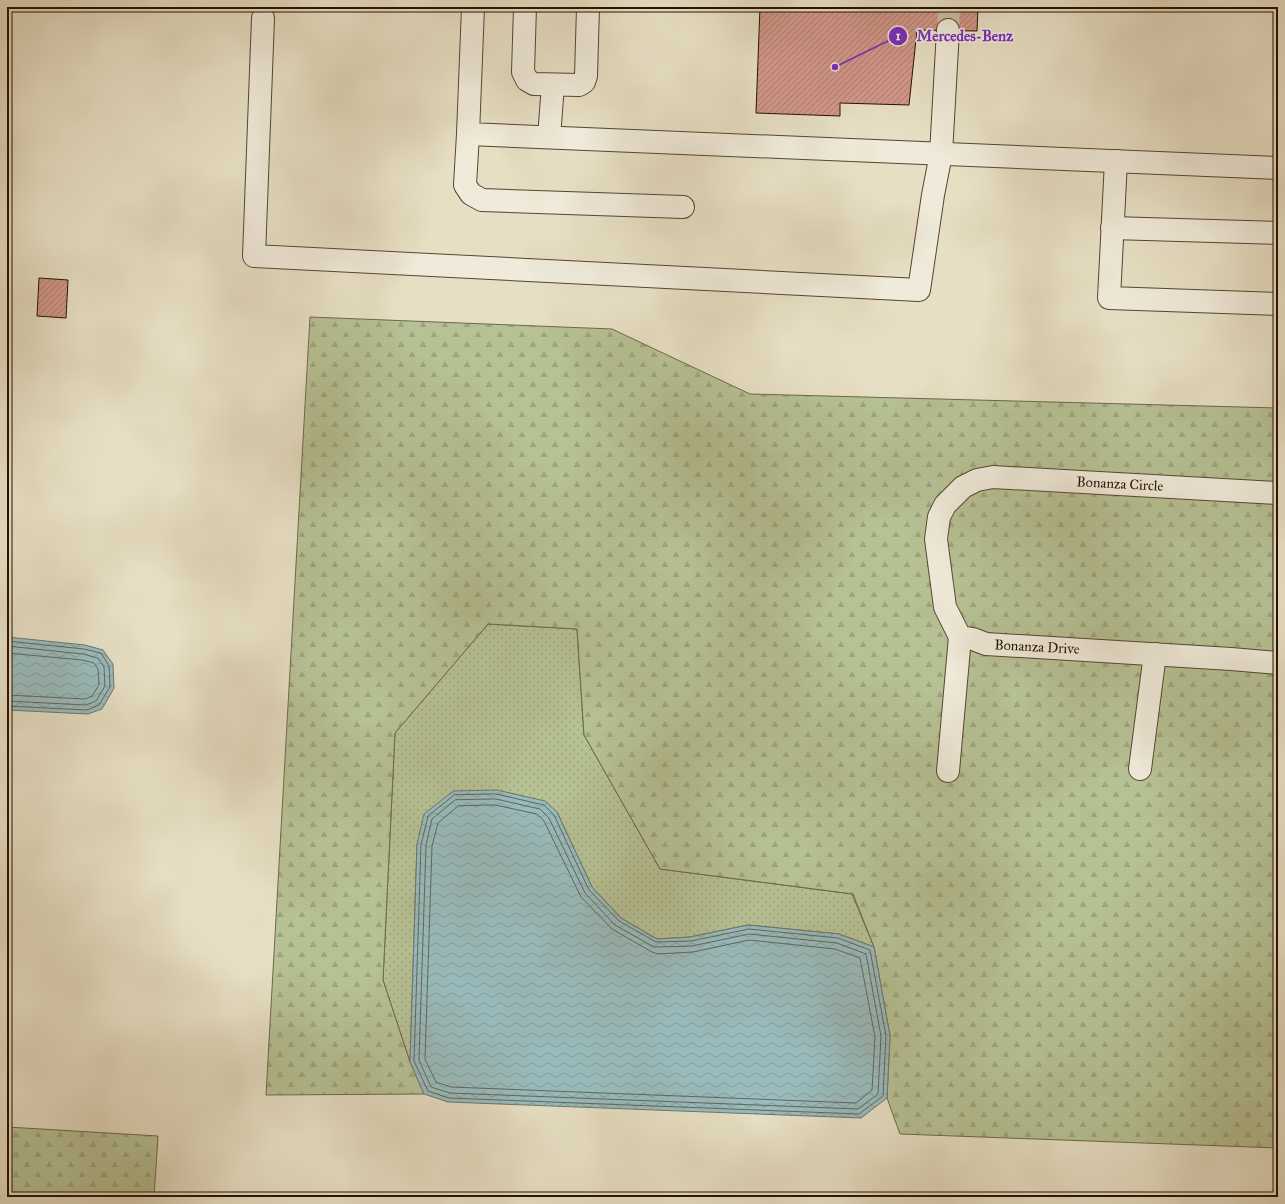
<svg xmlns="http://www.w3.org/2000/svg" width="1285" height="1204" viewBox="0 0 1285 1204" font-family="'IM FELL Great Primer',serif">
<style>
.grass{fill:url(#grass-dots);stroke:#6e684b}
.forest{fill:url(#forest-firs);stroke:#6e684b}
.water{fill:url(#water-waves);stroke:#6b7772}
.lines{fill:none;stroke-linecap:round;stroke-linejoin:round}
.shore{stroke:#60665f;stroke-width:1}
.building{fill:url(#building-hatch);stroke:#271002}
.minor-tunnel{stroke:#cac0a7;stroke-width:22;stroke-dasharray:22 11;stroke-linecap:butt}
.minor-casing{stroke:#574432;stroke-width:24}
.minor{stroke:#efead9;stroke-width:22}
.labels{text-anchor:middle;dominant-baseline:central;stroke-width:3.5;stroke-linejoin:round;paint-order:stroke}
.street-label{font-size:14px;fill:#271002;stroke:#efead9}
.leader{fill:none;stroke:#7b2cbf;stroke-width:1.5}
.callout-dot{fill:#7b2cbf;stroke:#efead9;stroke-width:1.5}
.mark-label{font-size:12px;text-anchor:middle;font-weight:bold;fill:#fff}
.callout-label{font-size:15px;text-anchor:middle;font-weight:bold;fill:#7b2cbf;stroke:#efead9;stroke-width:3.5;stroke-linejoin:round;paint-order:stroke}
</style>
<defs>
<pattern id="grass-dots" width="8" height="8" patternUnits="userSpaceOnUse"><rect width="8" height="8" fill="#b6c194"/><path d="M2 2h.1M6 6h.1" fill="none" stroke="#9ca57e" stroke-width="1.8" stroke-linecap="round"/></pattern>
<pattern id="forest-firs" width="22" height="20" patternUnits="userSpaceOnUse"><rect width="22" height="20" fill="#b6c194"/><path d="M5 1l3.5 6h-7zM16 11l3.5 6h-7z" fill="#9ca57e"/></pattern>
<pattern id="water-waves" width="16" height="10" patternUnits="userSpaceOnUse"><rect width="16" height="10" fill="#99bbbc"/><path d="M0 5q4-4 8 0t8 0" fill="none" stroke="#84a0a0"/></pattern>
<pattern id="building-hatch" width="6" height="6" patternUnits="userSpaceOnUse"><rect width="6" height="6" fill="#d1978a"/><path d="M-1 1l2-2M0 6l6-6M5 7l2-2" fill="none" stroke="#aa7a6f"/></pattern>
</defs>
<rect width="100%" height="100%" fill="#e7dfc4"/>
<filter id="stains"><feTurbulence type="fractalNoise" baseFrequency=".005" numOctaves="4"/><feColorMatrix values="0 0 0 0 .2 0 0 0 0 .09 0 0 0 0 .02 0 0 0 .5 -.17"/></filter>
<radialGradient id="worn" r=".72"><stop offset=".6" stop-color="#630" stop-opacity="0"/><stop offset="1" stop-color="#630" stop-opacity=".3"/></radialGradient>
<path class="grass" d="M488,624L577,629L584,735L660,869L852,894L874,947L839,934L748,925L690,937L657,939L621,918L592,887L557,812L417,844L410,1062L383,980L395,733Z"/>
<g class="forest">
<path d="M310,317L612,329L750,394L1278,408V1148L900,1134L887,1098L890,1036L874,947L853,894L660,869L584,735L577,629L488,624L395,733L383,980L410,1062L424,1094L266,1095Z"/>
<path d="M7,1127L158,1136L154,1197H7Z"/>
</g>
<g class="water">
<path d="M7,637L85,645L103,650L113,664L114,688L102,709L88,714L7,710Z"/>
<path d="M497,790L545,801L557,812L592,887L621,918L657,939L690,937L748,925L839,934L874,947L890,1036L887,1098L861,1118L448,1102L424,1094L410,1062L417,844L424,814L453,791Z"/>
</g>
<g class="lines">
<g class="shore">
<path d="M7,641L84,649L101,653L109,666L110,687L99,705L87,710L7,706"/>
<path d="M7,646L83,654L98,658L104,667L105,686L96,701L86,705L7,701"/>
<path d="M7,653L82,660L94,663L98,669L99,685L92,696L85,699L7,695"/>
<path d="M496,794L544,805L554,815L589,890L619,921L656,942L691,941L749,929L838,938L870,950L886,1036L883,1096L859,1114L449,1098L428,1091L414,1061L421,845L428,816L454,795Z"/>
<path d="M496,799L540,809L549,818L585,893L615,925L654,947L692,946L749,934L837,943L866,954L881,1036L878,1094L858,1109L450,1093L431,1087L419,1060L426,845L432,819L455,800Z"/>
<path d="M495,805L537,814L544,821L581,897L612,929L652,952L658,954L693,952L749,940L835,949L860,958L875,1037L872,1090L856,1103L451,1087L436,1082L425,1059L432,846L438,823L458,806Z"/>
</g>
</g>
<g class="building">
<path d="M760,7H978L977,31L917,30L909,105L840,103V116L756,113Z"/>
<path d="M1164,7H1254V11Z"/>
<path d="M39,278L68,280L66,318L37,316Z"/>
</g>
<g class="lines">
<path class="minor-tunnel" d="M948,30L949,7"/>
<g class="minor-casing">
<g id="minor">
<path d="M473,7L468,134L1278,168"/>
<path d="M525,7L523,72L527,80L534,84L579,85L584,82L586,76L588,7"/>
<path d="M263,18L254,256L919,290L933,195L941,154L948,30"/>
<path d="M468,134L465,185L471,194L482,200L683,207"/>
<path d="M549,137L553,85"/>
<path d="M1116,161L1109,298L1278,304"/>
<path d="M1112,228L1278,233"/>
<path d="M1278,493L993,477L977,480L963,487L945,505L939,517L936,539L945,607L960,637L973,639L986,644L1231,659L1278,663"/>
<path d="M1140,769L1155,654"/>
<path d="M948,771L960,637"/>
</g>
</g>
<use href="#minor" class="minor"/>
</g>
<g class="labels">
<g class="street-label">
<text transform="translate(1120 484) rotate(3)">Bonanza Circle</text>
<text transform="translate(1037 647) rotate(3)">Bonanza Drive</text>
</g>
</g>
<path class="leader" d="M835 67L898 36"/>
<g class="callout-dot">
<circle cx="835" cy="67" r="4"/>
<circle cx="898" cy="36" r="10"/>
</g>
<g class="mark-label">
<text x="898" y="40">1</text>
</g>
<g class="callout-label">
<text x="965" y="41">Mercedes-Benz</text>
</g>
<rect width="1285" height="1204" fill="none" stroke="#e7dfc4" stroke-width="24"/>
<rect x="8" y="8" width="1269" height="1188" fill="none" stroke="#271002" stroke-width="2"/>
<rect x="12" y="12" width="1261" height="1180" fill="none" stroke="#271002"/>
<rect width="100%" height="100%" filter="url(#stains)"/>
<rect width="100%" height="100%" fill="url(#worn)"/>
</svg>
